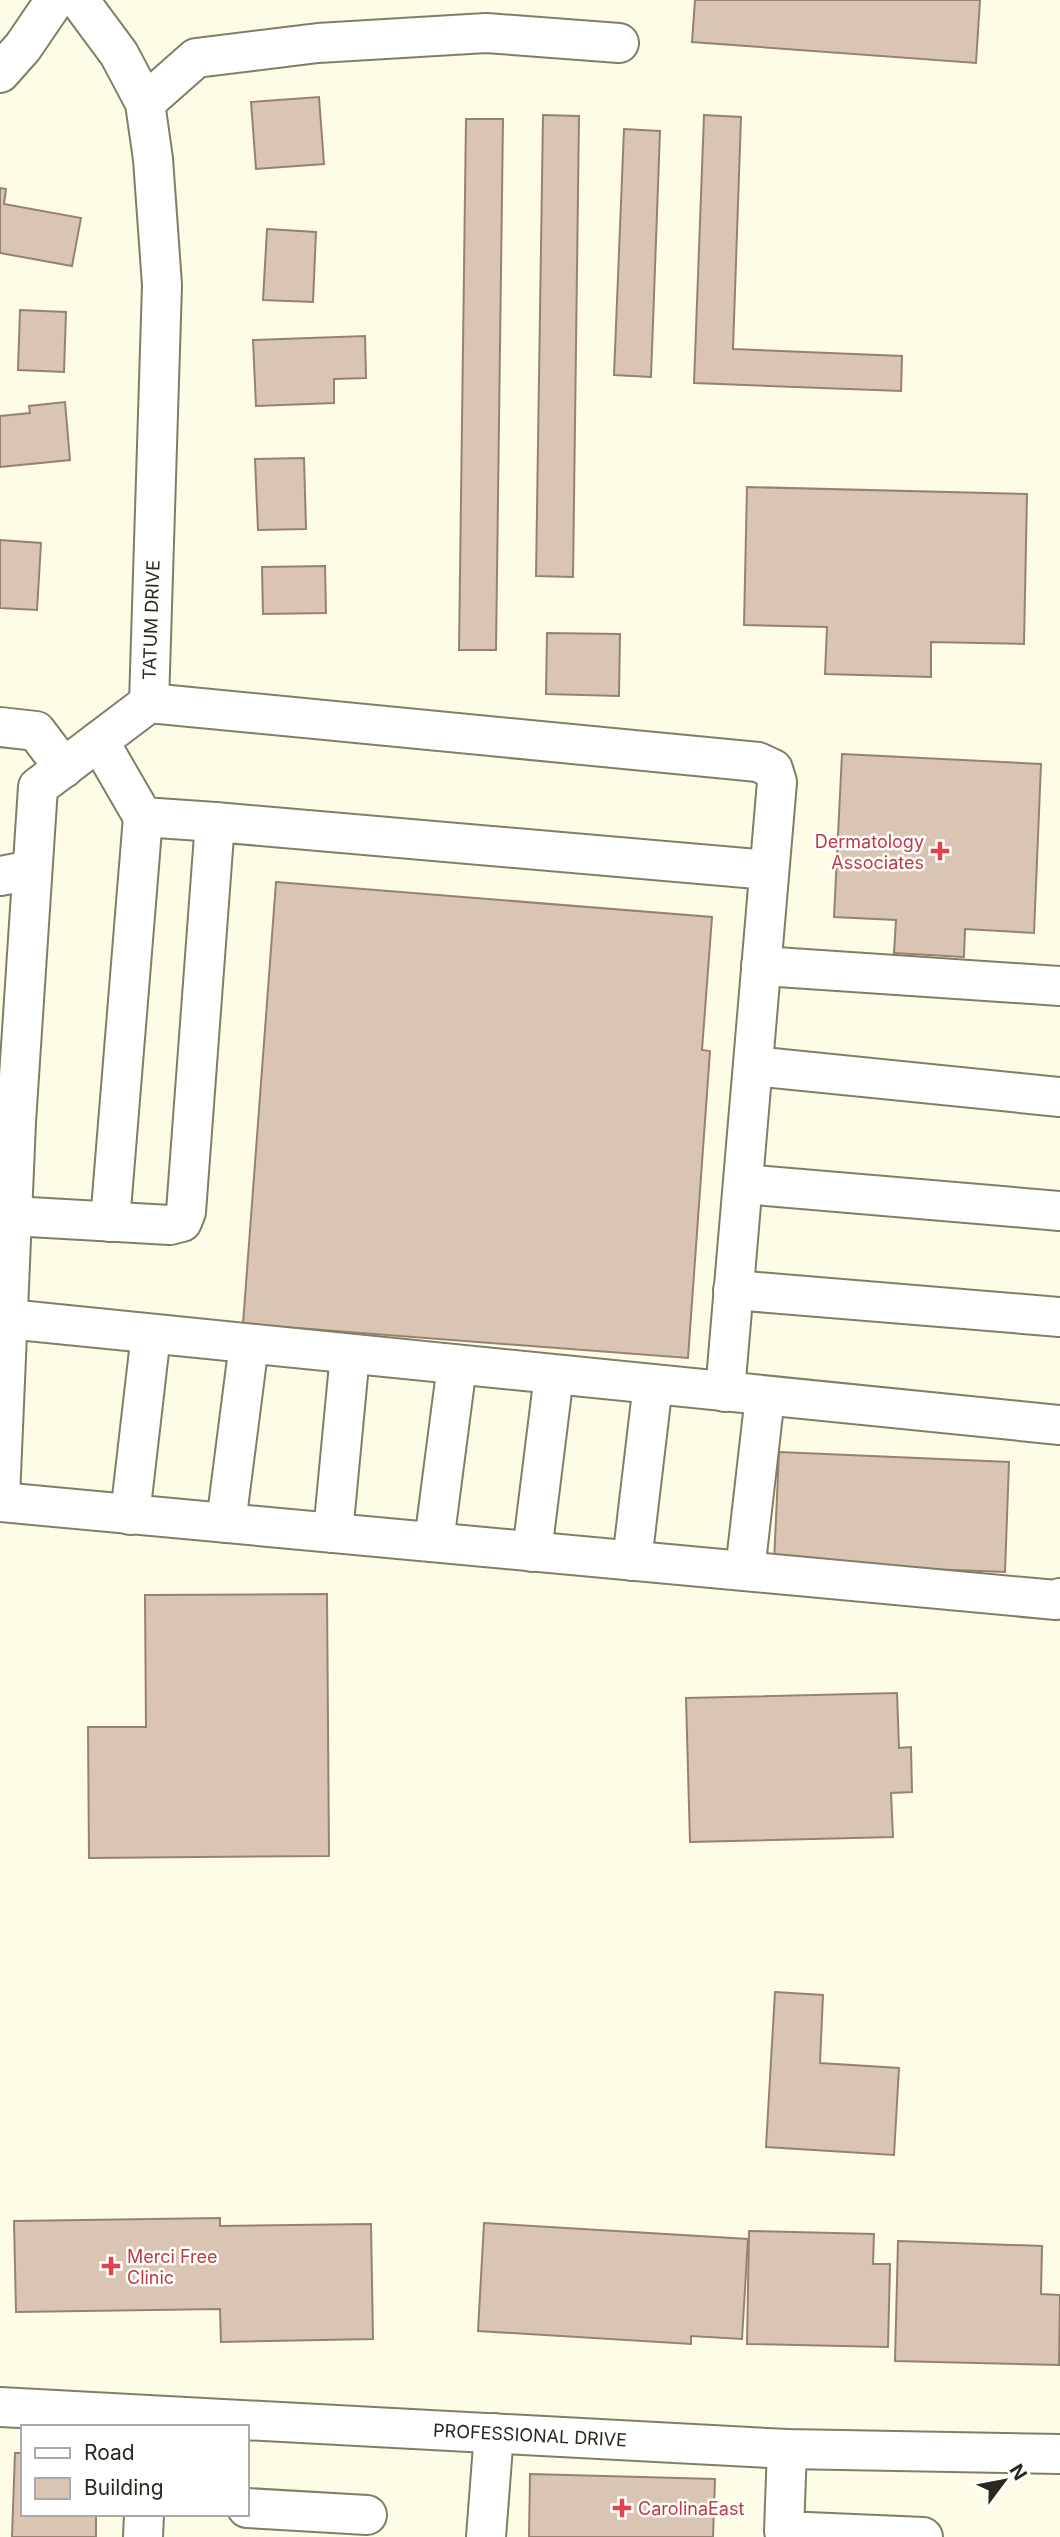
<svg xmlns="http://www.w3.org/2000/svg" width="1060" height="2537" viewBox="0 0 1060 2537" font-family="Inter,sans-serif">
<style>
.building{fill:#dac5b3;stroke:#968272;stroke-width:2}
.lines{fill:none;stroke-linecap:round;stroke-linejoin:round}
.minor-casing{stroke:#817e66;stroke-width:42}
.minor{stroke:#fff;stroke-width:38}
.health-dot{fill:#e0444e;stroke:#fff;stroke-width:2.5}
.labels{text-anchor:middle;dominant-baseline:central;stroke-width:5;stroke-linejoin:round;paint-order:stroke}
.street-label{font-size:18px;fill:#2b291f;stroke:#fff}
.health-label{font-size:18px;fill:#be3a42;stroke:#fff;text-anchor:start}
</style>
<rect width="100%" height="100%" fill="#fefbe6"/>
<g class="building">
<path d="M695,0H980L976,63L692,42Z"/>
<path d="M319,97L324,164L256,169L251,102Z"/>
<path d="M543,115L579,116L573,577L536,576Z"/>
<path d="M704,115L741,117L733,349L902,356L901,391L694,383Z"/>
<path d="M466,119H503L496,650H459Z"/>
<path d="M624,129L660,131L651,377L614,375Z"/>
<path d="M0,188L6,189L4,204L81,218L72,266L0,253Z"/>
<path d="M267,229L316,232L313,302L263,300Z"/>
<path d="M20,310L66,312L64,372L18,370Z"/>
<path d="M365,336L366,378L334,379V403L256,406L253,340Z"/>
<path d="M65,402L70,460L0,467V416L30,413L29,406Z"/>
<path d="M304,458L306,529L258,530L255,459Z"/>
<path d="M747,487L1027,494L1024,644L931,642V677L825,674L827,627L744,625Z"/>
<path d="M0,540L41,543L37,610L0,608Z"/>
<path d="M325,566L326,613L263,614L262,567Z"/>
<path d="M547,633L620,634L619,696L546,694Z"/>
<path d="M842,754L1041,764L1034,933L965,929L964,957L894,953L896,920L834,917Z"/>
<path d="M276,882L712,917L702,1050L710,1051L688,1358L243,1324Z"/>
<path d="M779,1452L1009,1462L1005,1572L774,1563Z"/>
<path d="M327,1594L329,1856L89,1858L88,1727H146L145,1595Z"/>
<path d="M897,1693L899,1748L911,1747L912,1792L891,1793L893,1837L690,1842L686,1698Z"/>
<path d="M775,1992L823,1995L820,2063L899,2068L894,2155L766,2147Z"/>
<path d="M220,2218V2226L371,2224L373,2339L221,2342L220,2309L16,2312L14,2221Z"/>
<path d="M484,2223L748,2239L742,2339L691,2336V2344L478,2331Z"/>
<path d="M749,2231L874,2234L873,2264H890L888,2347L747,2344Z"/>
<path d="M898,2241L1042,2246L1041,2294L1060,2295L1059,2365L895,2361Z"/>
<path d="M15,2453H23V2514H96V2537H12Z"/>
<path d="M530,2474L715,2479L713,2537H529Z"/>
</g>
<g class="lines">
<g class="minor-casing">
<g id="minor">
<path d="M0,73L23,47L55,0"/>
<path d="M145,103L196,58L318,43L486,33L619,43"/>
<path d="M149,703L758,762L773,769L777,782L725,1392"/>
<path d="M0,727L36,731L64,768"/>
<path d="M99,741L143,817L215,822"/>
<path d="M0,876L32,870"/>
<path d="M761,966L1060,986"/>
<path d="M753,1066L1060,1097"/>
<path d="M743,1184L1060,1211"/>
<path d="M12,1216L170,1225L182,1222L186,1212L215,822L769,870"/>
<path d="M110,1222L143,817"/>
<path d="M733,1290L1060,1317"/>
<path d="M8,1319L1060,1425"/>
<path d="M0,1498L16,1122L38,787L149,703L162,285L153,159L145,103L119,54L79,0"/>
<path d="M0,1502L1056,1600L1060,1598"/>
<path d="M130,1515L151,1334"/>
<path d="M226,1523L249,1344"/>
<path d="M333,1533L350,1354"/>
<path d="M434,1542L457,1365"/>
<path d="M532,1552L554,1375"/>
<path d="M632,1561L653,1384"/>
<path d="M745,1571L765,1396"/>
<path d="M0,2407L787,2449L1060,2454"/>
<path d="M787,2449L784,2531L923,2537"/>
<path d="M247,2508L367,2515"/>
<path d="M143,2537L144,2514"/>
<path d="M486,2537L494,2433"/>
</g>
</g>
<use href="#minor" class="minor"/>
</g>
<g class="health-dot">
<path d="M936.5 840.5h7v7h7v7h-7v7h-7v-7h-7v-7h7z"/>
<path d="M107.5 2255.5h7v7h7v7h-7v7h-7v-7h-7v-7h7z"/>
<path d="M618.5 2497.5h7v7h7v7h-7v7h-7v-7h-7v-7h7z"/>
</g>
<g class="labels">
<g class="street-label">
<text transform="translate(151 620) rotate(-88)">TATUM DRIVE</text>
<text transform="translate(530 2435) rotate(3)">PROFESSIONAL DRIVE</text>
</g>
<g class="health-label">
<text x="924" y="841" text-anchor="end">Dermatology<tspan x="924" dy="21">Associates</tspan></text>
<text x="127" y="2256">Merci Free<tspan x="127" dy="21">Clinic</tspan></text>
<text x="638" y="2508">CarolinaEast</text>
</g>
</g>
<rect x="21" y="2425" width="228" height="91" fill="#ffffff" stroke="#aaa9a5" stroke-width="2"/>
<rect x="35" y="2448" width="35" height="10" fill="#ffffff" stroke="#aaa9a5" stroke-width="2"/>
<text x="84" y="2460" font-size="21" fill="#2b291f">Road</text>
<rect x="35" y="2478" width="35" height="21" fill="#dac5b3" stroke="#aaa9a5" stroke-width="2"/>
<text x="84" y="2495" font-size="21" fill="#2b291f">Building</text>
<g transform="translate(1004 2481) rotate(58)" stroke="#ffffff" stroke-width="5" paint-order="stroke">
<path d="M0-5L12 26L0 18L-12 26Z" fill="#2b291f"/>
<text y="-10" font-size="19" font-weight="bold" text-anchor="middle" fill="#2b291f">N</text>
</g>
</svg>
